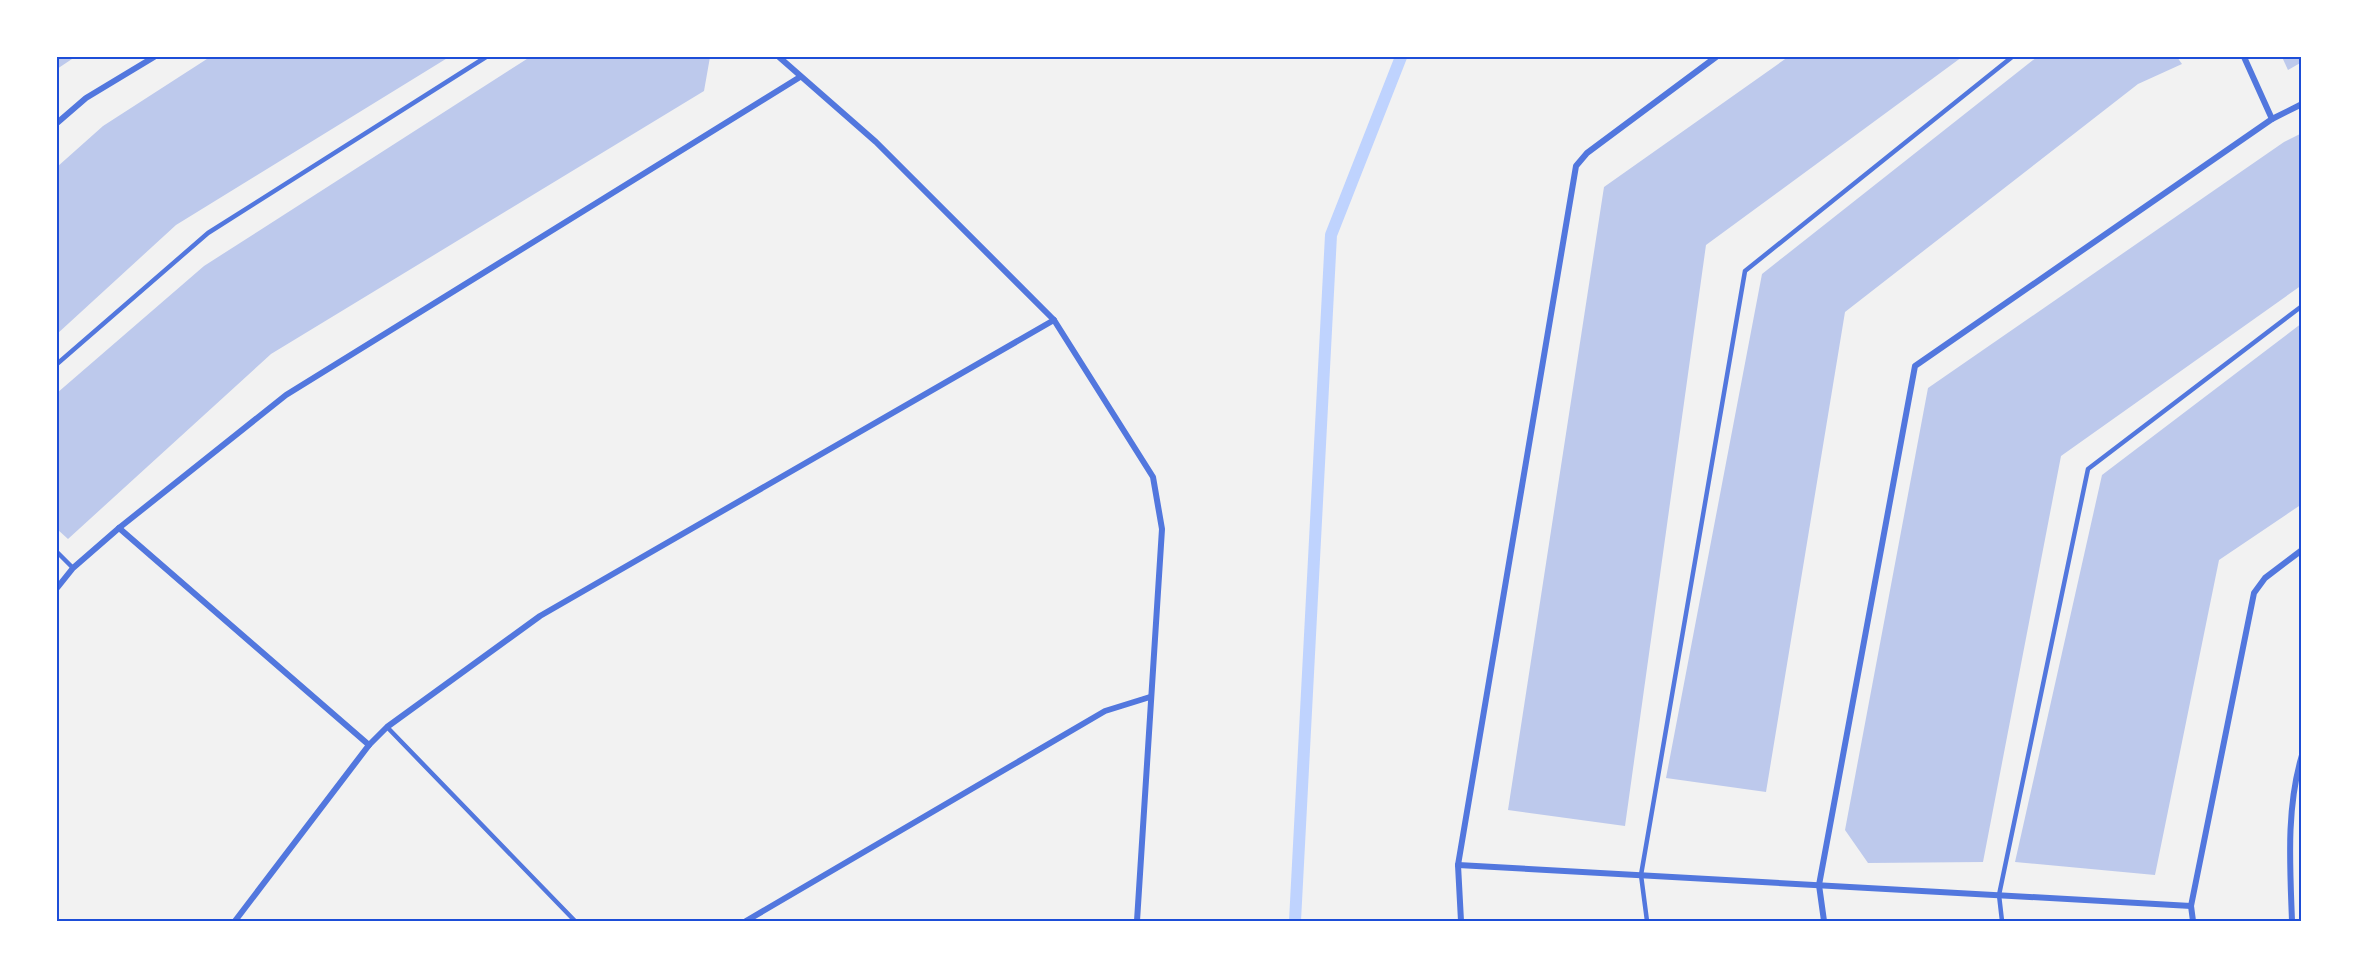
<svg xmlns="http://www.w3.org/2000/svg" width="2359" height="978" viewBox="0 0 2359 978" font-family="Lato,sans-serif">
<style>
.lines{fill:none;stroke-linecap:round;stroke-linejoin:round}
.stream{stroke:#bfd3fe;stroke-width:12}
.building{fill:#bdc9ec}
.service{stroke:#5277de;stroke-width:4.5}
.minor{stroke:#5277de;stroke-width:6}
.neatline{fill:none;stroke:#1d4ed8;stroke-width:2}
</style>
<rect width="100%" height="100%" fill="#f2f2f2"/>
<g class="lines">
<path class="stream" d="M1295,921L1331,235L1401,57"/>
</g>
<g class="building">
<path d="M57,57H75L57,69Z"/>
<path d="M210,57H449L176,225L57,334V167L103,126Z"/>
<path d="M530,57H710L704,91L271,354L68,539L57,529V393L204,266Z"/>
<path d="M1788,57H1962L1706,245L1625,826L1508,810L1604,187Z"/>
<path d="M2037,57H2177L2182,64L2138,84L1845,312L1766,792L1666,778L1762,274Z"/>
<path d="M2282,57H2302V62L2288,70Z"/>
<path d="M2302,133V285L2061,456L1983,862L1868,863L1845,830L1928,388L2284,142Z"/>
<path d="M2302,323V504L2219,560L2155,875L2015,862L2102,475Z"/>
</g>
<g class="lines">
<g class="service">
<path d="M57,364L208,233L486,57"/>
<path d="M57,552L73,568"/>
<path d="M387,727L575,921"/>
<path d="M1647,921L1641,875L1745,271L2012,57"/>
<path d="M2002,921L1999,895L2088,469L2302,306"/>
</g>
<g class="minor">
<path d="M779,57L876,142L1054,320L1153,477L1162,529L1137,921"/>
<path d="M2244,57L2272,119"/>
<path d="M57,123L86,98L154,57"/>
<path d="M119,528L369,745"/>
<path d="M57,588L73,568L119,528L286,395L800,77"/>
<path d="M1458,865L2191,906"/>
<path d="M235,921L369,745L387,727L540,616L1054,320"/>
<path d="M746,921L1105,711L1150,697"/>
<path d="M1461,921L1458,865L1576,166L1587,153L1716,57"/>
<path d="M1824,921L1819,885L1915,366L2272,119L2302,104"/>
<path d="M2193,921L2191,906L2254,593L2265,578L2302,550"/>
<path d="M2292,921C2290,865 2286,809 2302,755"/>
</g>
</g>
<rect width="2359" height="978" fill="none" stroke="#ffffff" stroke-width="117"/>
<rect x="58" y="58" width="2242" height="862" class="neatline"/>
</svg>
